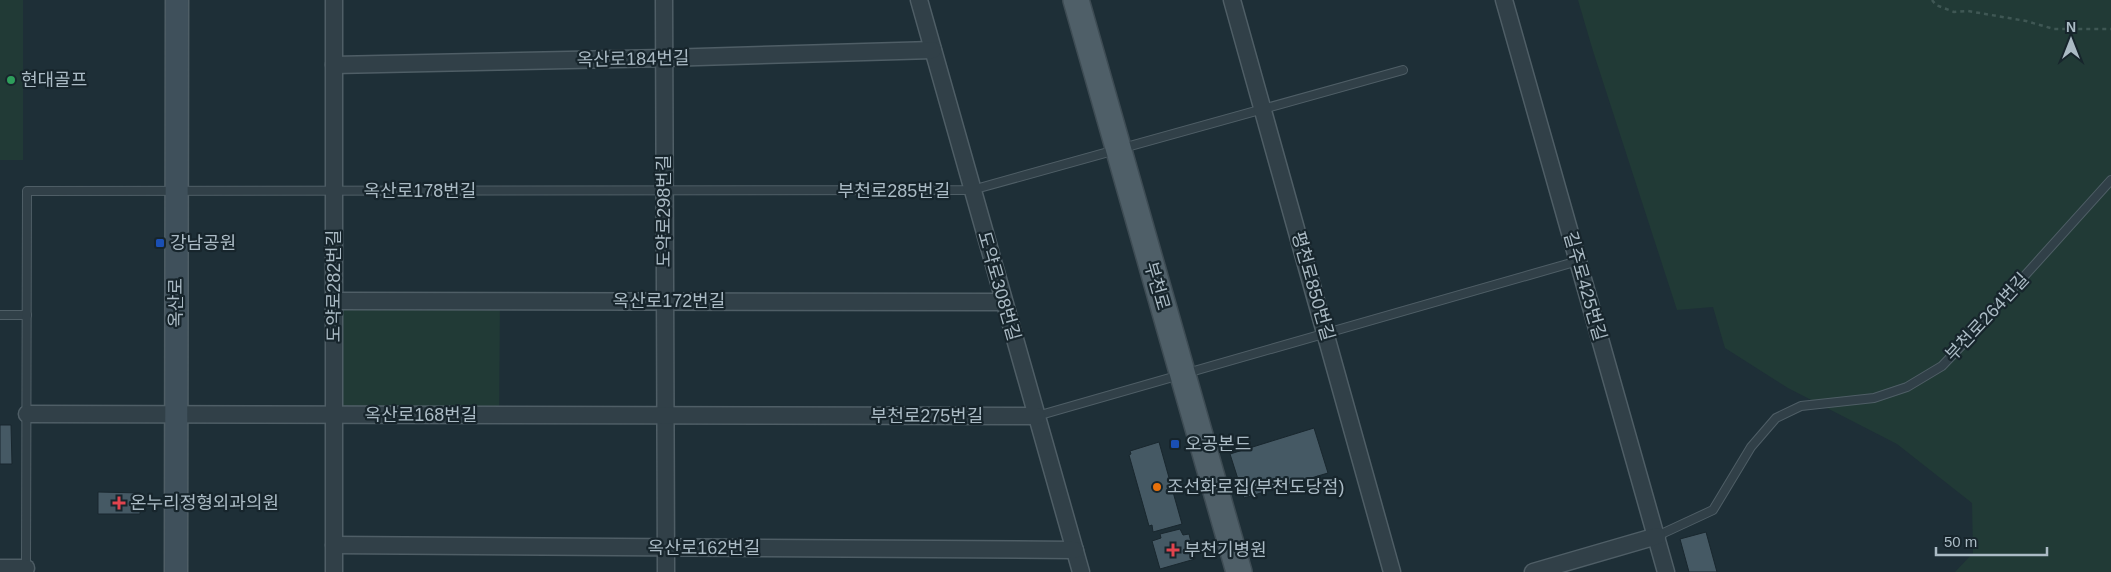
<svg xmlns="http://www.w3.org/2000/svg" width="2111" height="572" viewBox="0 0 2111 572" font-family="Arial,'Noto Sans KR',sans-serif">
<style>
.green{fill:#213a36}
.building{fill:#455964;stroke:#19272e}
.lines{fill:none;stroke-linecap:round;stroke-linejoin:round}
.lane-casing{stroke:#4f5e66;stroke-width:10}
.street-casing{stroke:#4f5e66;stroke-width:19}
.secondary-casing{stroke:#4f5e66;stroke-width:25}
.primary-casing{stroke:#3e4c54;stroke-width:28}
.path{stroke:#3f5754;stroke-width:2.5;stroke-dasharray:4 4;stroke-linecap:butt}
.lane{stroke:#314048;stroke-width:8}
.street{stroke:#314048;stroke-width:16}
.secondary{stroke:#3f505b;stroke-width:22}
.primary{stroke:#4f5f68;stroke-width:25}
.leisure-dot{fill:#2e9e5b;stroke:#17252c;stroke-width:2}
.transit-dot{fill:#1a4fb4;stroke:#17252c;stroke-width:2}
.food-dot{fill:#e8710a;stroke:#17252c;stroke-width:2}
.health-dot{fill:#e0444e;stroke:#17252c;stroke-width:2}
.labels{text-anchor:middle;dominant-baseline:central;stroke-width:4.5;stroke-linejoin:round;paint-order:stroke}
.street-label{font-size:18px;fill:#abbbc5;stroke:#17252c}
.poi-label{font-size:18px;fill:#abbbc5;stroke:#17252c;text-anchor:start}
</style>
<rect width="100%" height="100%" fill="#1e2f37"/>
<g class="green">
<rect x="0" y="0" width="23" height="160"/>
<path d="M1578,0H2111V572H1955L1973,553L1972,503L1897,444L1788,388L1725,348L1713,307L1677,310L1593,51Z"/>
<path d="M334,301H500L499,415H334Z"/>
</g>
<g class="building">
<path d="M0,425H11L12,464H0Z"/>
<path d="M1314,428L1328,473L1244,498L1230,454Z"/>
<path d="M1159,442L1182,524L1153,532L1152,525L1149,526L1129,455L1131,454L1130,451Z"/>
<path d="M98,492L141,493L140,514H98Z"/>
<path d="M1180,529L1183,535L1189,534L1195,559L1160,569L1152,541L1161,538L1160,534Z"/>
<path d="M1706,532L1717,572H1689L1680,539Z"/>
</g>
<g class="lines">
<g class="lane-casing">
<g id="lane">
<path d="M0,315H27"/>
<path d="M1037,416L1578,261"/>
<path d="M1657,536L1713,510L1751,447L1776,418L1801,406L1874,398L1907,387L1942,366L1964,343L2111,180"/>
<path d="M26,570L27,191L972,190L1403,70"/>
</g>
</g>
<g class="street-casing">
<g id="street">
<path d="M664,0L666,572"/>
<path d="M919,0L1081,572"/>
<path d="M1232,0L1392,572"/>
<path d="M1504,0L1666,572"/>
<path d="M334,65L665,58L933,50"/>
<path d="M334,301L1003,302"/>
<path d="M27,414L1037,416"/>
<path d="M334,545L1075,550"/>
<path d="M0,568H26"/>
<path d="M334,572V0"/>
<path d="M1533,572L1657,536"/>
</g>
</g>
<g class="secondary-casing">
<path id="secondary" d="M176,572L177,0"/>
</g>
<g class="primary-casing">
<path id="primary" d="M1076,0L1239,572"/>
</g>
<path class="path" d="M1932,0L1936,5L1954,12L1968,11L2026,21L2054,29H2111"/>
<use href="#lane" class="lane"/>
<use href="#street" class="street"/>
<use href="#secondary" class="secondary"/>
<use href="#primary" class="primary"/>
</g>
<circle class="leisure-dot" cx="11" cy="80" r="5"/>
<g class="transit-dot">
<rect x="155" y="238" width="10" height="10" rx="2.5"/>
<rect x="1170" y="439" width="10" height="10" rx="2.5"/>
</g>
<circle class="food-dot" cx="1157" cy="487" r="5"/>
<g class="health-dot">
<path d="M116.5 495.5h5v5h5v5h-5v5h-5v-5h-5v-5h5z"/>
<path d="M1170.5 542.5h5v5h5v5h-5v5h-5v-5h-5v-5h5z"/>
</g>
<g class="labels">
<g class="street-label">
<text transform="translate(633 59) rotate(-1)">옥산로184번길</text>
<text x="420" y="191">옥산로178번길</text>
<text x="894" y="191">부천로285번길</text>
<text transform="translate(664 211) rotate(-90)">도약로298번길</text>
<text transform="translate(334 286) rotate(-90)">도약로282번길</text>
<text transform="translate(999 286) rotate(74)">도약로308번길</text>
<text transform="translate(1157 286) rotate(74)">부천로</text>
<text transform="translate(1313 286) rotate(74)">평천로850번길</text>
<text transform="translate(1585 286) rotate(74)">길주로425번길</text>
<text x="669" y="301">옥산로172번길</text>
<text transform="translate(176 303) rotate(-90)">옥산로</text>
<text transform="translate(1987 317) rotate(-47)">부천로264번길</text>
<text x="421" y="415">옥산로168번길</text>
<text x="927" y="416">부천로275번길</text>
<text x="704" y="548">옥산로162번길</text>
</g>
<g class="poi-label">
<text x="21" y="80">현대골프</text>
<text x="170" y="243">강남공원</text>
<text x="1185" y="444">오공본드</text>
<text x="1167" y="487">조선화로집(부천도당점)</text>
<text x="130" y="503">온누리정형외과의원</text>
<text x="1184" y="550">부천기병원</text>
</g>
</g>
<g transform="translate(2071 40)" stroke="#17252c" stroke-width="4" paint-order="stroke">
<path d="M0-4L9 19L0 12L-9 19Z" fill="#abbbc5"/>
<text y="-8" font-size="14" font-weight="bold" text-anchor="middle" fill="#abbbc5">N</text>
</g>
<path d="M1936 547v8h111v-8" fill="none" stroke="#abbbc5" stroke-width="2.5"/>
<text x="1944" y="547" font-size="15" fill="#abbbc5" stroke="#17252c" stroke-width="4" paint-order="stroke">50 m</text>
</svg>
